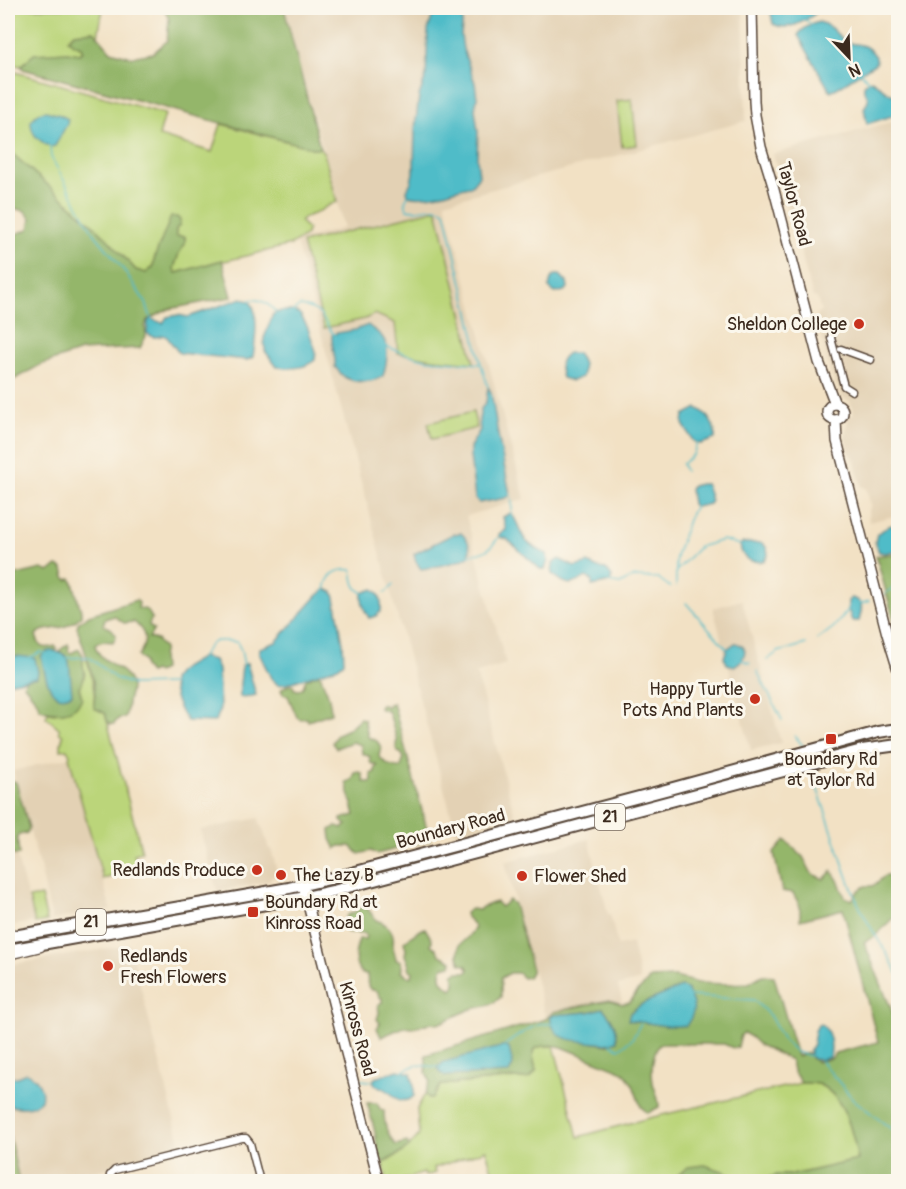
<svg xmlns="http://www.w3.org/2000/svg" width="906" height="1189" viewBox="0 0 906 1189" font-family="Pangolin,sans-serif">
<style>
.built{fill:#e3d1b4}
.green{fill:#bbd57a;stroke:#7b804c;stroke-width:1.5}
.forest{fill:#94b66a;stroke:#687044;stroke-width:1.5;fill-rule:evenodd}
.water{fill:#4fbcc8;stroke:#457373;stroke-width:1.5}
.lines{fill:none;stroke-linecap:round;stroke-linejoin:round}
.stream{stroke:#4fbcc8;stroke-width:1.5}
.street-casing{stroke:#564537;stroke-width:9}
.secondary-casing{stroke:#564537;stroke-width:12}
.highway-casing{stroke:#564537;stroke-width:14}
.street{stroke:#fff;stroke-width:6}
.secondary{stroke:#fff;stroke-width:9}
.highway{stroke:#fff;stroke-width:10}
.poi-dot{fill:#c8321e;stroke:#fbf7ec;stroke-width:2}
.labels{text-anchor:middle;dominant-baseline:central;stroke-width:6;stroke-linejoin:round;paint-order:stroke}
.shield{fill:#fbf7ec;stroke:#75685c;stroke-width:1.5}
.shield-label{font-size:16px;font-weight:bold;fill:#3b2a1e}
.street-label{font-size:18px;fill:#3b2a1e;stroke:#fbf7ec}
.poi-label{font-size:18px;fill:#3b2a1e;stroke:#fbf7ec;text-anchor:start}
</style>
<rect width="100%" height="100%" fill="#fbf7ec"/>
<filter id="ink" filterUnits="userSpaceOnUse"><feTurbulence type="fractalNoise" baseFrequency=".0167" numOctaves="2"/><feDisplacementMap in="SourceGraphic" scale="12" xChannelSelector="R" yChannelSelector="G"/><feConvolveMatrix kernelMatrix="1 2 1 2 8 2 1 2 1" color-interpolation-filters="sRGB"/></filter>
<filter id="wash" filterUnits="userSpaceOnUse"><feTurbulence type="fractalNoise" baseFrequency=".008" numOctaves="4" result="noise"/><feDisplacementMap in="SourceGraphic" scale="24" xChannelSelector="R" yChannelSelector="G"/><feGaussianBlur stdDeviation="1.35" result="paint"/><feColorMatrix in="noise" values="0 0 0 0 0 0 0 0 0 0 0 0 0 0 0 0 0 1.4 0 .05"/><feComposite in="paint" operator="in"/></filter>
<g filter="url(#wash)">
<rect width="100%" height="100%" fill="#f2e1c4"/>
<g class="built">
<path d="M285,8H743L746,121L445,202L525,499L466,516L506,664L476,673L515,816L456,833L296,241L344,228Z"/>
<path d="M898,120V515L869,522L868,511L871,506L866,488L862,487L854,459L848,450L845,437L848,418L854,414L850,401L843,398L831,374L821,334L817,314L821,311L817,298L813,297L784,193L789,189L786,176L779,173L773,154Z"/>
<path d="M742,600L781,743L751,750L713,608Z"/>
<path d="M69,757L111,910L52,920L40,867L13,771Z"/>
<path d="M259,818L260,825L263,829L269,849H271L278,875L270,877L271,881L217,891L200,830Z"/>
<path d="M11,835L34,922L8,926V836Z"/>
<path d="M589,839L608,914H610L618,946L632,943L640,980L618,986L622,1001L546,1019L505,862Z"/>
<path d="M130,945L182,1150L57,1181H19L8,1130V965Z"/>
</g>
<g class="green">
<path d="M8,8H103L98,36L94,31L74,33L68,39L74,44L81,47L83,51L80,54C65,52 31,55 21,66L8,64Z"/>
<path d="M8,70L165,114L159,136L212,152L221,124L316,149L320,148L324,153L337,202C329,204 325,208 318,212C311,216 308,214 300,221L308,229L306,235L291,245L225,261L222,260L176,274L174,268L179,253L185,244V237L176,236V229L180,220L155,256L153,267L146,273L136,270L100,231L8,150Z"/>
<path d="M632,99L637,145L622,147L617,101Z"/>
<path d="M437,209L474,363L434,359L398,353L395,323L375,314L365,319L324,328L302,243Z"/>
<path d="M473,412L477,428L432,439L428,423Z"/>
<path d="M82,659L87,660C90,670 93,681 94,692C95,697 93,702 94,708L105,713L142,852L134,854L139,870L103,879L69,757L70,755L67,749L61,750V743L63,736L59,732V728L46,717L48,712L54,713L82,698L79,687L85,674L82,665Z"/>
<path d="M41,896L47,921L35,923L29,898Z"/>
<path d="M541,1046H554L578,1137L649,1118L801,1083C806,1083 815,1082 820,1085C846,1098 853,1134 858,1160L792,1175H776L759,1182L740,1181L728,1173L678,1175L677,1181H495L486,1150L434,1168L435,1173L425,1176L424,1173L399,1181L393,1182L392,1179L387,1180L383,1163C399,1155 408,1149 419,1135L417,1109L425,1094L429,1098L436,1093L441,1085L516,1078C525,1080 530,1079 536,1071L533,1056L535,1049Z"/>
</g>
<g class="forest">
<path d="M164,8H284L320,148L316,149L23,69L21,66L34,54L67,52L80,54L83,51L81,47L74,44L68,40L74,33L94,31L111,51L131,57L153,53L167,41L169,19Z"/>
<path d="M8,150L100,231L136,270L146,273L153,267L155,256L171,217H177L180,220V225L176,229V236L185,237V244L179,253L174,268L176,273L222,260L232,297L169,309L147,320L145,327L146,336L140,348L81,351L40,365L8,383V237L29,229L31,219L25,211L8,207Z"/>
<path d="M898,553V627L896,628L876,556Z"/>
<path d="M57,566L63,569L65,577L68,580L71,578L73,582L81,611V616C77,620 73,623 68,625C57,631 44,626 36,635C39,647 43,650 55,646L57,649L56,651L52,650L65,655L60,652V650L68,644L69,647L68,651L71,653L79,649L83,655C81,668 89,676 79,687L82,698C75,715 54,715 39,708L37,701L24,685L25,680L37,677L38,672L37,665L17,656L8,658V577L42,569L49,572Z"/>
<path d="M136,600L139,603L138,608L147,610L152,618L149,624L150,627L154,629L149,638L157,640L164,649L162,656L163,670L157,673L154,671L149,673L144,667V662L138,656C148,642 147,633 134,622L124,623L114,616L105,619L103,625C111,628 114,629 116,637L113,642C106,641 101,640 95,645C99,665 130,666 131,688C131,693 128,698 128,703C127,708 127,712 125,717L118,719L114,724H110L107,721L105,713L94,708C93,703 95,698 95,694C93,671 84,649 77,627L78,623L89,615Z"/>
<path d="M318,674L321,676C322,682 324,686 327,691C329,698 331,705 331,713L308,721L307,718L300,719L297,717L288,696L283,694L281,690C284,686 288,685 293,685L294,689L299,690L303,687L306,679Z"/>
<path d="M393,703L430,840L377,854L371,851L359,854L351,846H339L336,849L331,839L330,830L336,826L343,828L347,825L341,821V819L355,815L346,782L352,780L355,773L358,772L362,773L364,782H371L372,780L371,774L375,772V768L377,766L376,764H372L370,762V757L362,753L361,745L352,742L336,748L332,743L337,734L348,729L360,718L364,719L368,737L377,741L381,747L379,756C384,763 391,768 401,767L404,758L401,753L397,752L396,744L397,741L389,712L379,708L380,705H384L387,707L389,704Z"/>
<path d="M8,780L16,782L29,828L27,833L19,835L17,837L19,855H12L8,847Z"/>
<path d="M785,840L803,857L812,874L824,879L832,871L838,880L845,897L852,900L858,891L865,886H873L886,875L898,876V913L874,937L864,942L894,1016L898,1020V1181H759L776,1175H792L858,1160C853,1134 846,1098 820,1085C815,1082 806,1083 801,1083L793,1071L791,1060L759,1045L751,1037L744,1033L741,1035L738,1047L733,1048L724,1044H660C652,1052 651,1071 653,1083C655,1091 659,1098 659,1107L648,1113L641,1107L633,1085L624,1072L562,1047C553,1045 543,1045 535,1049L533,1056L536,1071C530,1080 525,1080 516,1078L441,1085L433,1098H429L425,1094L430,1081L426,1072V1055L546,1019L553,1012L562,1010L609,1000L622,1004L630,1002L638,991L651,978L675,977L698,983L728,984L749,983L762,975L774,976L797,1056L808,1053L812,1059L817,1062L832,1058L835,1053L878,1042L843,909L800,920V906L793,893L782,891L774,853ZM681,987L666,1026L629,1020L630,1013L642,1004ZM603,1008C612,1019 617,1026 617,1041L607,1045L590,1042L554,1015L589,1012Z"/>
<path d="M509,900L514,904L531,966V972L528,977L523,978L518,973H510L501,978V997L490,1005L471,1009L438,1024L430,1023L413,1028L404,1027L381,1037L377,1028L380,1023L377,1019L379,1013L378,1005L382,1002V998L379,997C378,988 376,992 370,989L368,986L367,974H362C352,963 355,951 359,939H365L366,936L363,933L358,934L356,932L352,933L347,932L343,924L347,915L353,913L365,905L376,920C383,922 392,928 393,936C394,939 393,942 393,946C393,951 396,955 396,960L401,961L402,969L401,972L410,977L412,976L413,972L408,968L409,965L405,955L406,949L404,942C411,936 417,931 425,928L432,940L431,945L436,948L440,955L452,961L451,965L443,967C438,977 442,984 452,989C457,984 455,981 453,975L457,972H467L469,970L466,965L461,964L458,956L459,945L467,938L475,928L469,919L466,917L465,913L471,909L479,910L482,907C488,906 491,903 496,902L501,907Z"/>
<path d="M367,1103H377L380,1109L384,1111C384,1125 387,1135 396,1145L407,1142L410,1146L401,1153L383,1163C377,1154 377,1144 375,1133C373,1123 370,1113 367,1103Z"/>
<path d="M8,1130L19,1181H8Z"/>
<path d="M705,1165L728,1173L740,1181H677L678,1175L688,1167Z"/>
</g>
<g class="water">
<path d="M435,8H464L461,35L463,49L475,83L477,98L475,109L478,132L477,158L479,176L471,186C466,186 462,188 457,189C444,194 421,199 408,195L407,190L411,182L414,168L415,129L419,96L426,76L428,30Z"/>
<path d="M770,8H814L815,14C803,22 788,32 773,24Z"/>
<path d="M819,22C834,26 835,35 847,42C852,45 856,43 861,45C867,46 873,52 876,57V63L837,88L830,91L798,35C803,28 811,24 819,22Z"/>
<path d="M871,80C881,85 886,95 898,96V114L867,124L864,108C875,93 859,95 865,83Z"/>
<path d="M46,111L60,115L68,119L67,124L55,146L50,147C39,140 31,136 31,121L38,113Z"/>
<path d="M555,275H560L567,282L568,288L564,291L555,293L549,288L551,279Z"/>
<path d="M242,298C246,300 248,300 251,303C259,313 255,344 253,357L247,360L179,353L167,337L163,335C157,338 152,338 147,333L148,321L151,319L163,323L167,317L178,315L188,317Z"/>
<path d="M281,311H294L300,314L307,326L316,351L315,360C304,369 291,369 277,367L265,351L264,338L273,314Z"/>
<path d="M368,325C372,329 380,333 383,338C390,348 386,366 383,376C374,383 356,383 346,378C342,376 338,370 335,367C336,355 331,346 332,335L337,333L355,330Z"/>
<path d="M568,353H577C583,362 585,366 582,377L572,381L562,378C559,367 558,360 568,353Z"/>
<path d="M488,387L491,392L499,440L510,494L509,496L506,498L479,503L475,498L470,456V447L480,430L479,420L481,409L486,402Z"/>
<path d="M697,408C707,413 717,427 715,439L701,444L697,443L693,441L683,424L684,415Z"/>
<path d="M700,484H706L711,501L709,504L696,507L692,504L690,489L692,486Z"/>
<path d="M511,513C517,520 518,528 523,536C528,546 538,549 547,554L548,561L545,569H540L507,539L499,537V534L506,530L503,517Z"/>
<path d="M898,524V550L885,553L879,552L875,542L877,534L889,526Z"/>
<path d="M461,533C465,537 468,539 469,545C470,547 470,553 469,555C464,562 429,568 421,569L416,562L414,554L453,534Z"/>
<path d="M742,543H762L767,548L768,555L764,561C750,563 742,560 740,545Z"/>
<path d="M559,559L575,567L588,563L598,568L606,569L612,577L610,582L592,586V580L586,577C571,587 567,586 552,574L553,563Z"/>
<path d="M326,589L333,592L335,598L343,643L344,662L338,667L286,684L278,685L271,678L259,653L260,648L276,642L318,595Z"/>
<path d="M373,589C381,594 382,602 381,611L376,616L369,618C364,610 361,603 362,593Z"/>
<path d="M851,598C865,600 862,610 859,621H852L848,609V601Z"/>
<path d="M735,643C751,646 745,660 734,666L727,664L724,657L727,649Z"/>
<path d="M52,650L65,655L69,661L72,694C48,707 45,672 41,656L46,652Z"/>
<path d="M17,656L35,658L38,672L37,677L8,683V658Z"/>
<path d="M202,657L214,660L218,670L220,708L218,716L214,722L187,721C177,708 173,696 172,680L180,670Z"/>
<path d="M247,663L256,695L252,696L240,697V684L242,666Z"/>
<path d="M681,987L687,989C695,1006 697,1010 686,1026H666L628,1020L630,1013L642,1004Z"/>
<path d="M603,1008C612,1019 617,1026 617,1041C604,1046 602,1043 588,1042C570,1040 553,1040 550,1017L554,1015L589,1012Z"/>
<path d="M821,1024C831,1031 832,1046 830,1057L820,1060L813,1059L810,1055V1049L813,1044L815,1031L818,1025Z"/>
<path d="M504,1046L509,1048L513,1065L509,1073L446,1076L440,1073L438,1067L444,1062Z"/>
<path d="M398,1070L411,1073L414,1086V1096C404,1105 397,1099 389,1092C385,1088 379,1087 375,1085L373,1081L375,1078Z"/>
<path d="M26,1073C37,1076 44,1089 41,1100C33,1109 18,1108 8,1105V1078L17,1077Z"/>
</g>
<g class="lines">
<g class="stream">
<path d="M806,20L812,25"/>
<path d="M861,72L869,82"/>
<path d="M50,147L51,157L93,232L123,269L146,303L152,321"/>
<path d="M408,195L405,202L407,209C420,213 434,203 445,211L481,364L488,387"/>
<path d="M249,300C260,298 269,304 276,312"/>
<path d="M292,312L300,306C324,309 321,319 334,335"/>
<path d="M385,346L406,354L428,360L480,364"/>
<path d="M685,471L682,464L693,455L697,443"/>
<path d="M509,493C513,500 513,506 511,514"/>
<path d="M468,555C484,553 489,551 498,538"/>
<path d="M677,570L699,547L723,540L740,545"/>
<path d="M608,582L620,584L633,577L658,578L670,587"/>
<path d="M676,586V557L688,520L695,505"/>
<path d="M325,590C326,587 326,583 328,580C333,571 343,568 352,570C354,581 353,587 363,593"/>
<path d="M385,593L393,585"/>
<path d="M882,596L898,584"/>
<path d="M686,603L727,649"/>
<path d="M861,604L869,601"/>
<path d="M817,640L834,627L849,609"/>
<path d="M202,657C213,637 216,640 237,642L241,650L244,665"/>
<path d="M29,658L41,652L46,654"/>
<path d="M65,658L89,657L115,678L133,685L172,684"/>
<path d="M740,659L750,663"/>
<path d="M767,660L778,652L806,644"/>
<path d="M757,671L782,720"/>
<path d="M795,736L804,747"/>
<path d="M810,770C828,813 839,858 857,901C868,927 886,949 898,974"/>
<path d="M689,996L754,1000L770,1016L783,1040L796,1052L811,1056"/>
<path d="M611,1044L619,1049L632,1039L641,1023"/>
<path d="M504,1046C519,1035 534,1022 553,1024"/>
<path d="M821,1061L853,1099L895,1132L898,1133"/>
<path d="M402,1071L416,1065L438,1067"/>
<path d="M358,1080L372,1081"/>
</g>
</g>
</g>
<g filter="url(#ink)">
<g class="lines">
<g class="street-casing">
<g id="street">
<path d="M835,327L832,333L831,338L844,386L852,391"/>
<path d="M841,349L871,360"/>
<path d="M8,956L41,948"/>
<path d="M109,1182L110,1175L115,1170L242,1138H246L250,1143L260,1182"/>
</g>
</g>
<g class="secondary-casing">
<g id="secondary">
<path d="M752,8L754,101L755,115L761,147L773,186L819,362L835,404"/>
<circle cx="835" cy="412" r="8"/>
<path d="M836,420L837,441L887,634L898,670"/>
<path d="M303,885L379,1182"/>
</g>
</g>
<g class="highway-casing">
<g id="highway">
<path d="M8,937L289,888L333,878L673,788L878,732L898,729"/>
<path d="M8,950L306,897L333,891L862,750L898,745"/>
</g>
</g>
<use href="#street" class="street"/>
<use href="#secondary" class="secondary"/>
<use href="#highway" class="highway"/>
</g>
</g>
<g class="poi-dot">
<circle cx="859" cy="324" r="6"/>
<circle cx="755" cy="699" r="6"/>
<rect x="825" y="733" width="12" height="12" rx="3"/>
<circle cx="257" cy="870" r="6"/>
<circle cx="281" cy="875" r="6"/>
<circle cx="522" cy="876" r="6"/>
<rect x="247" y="906" width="12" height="12" rx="3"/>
<circle cx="108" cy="966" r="6"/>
</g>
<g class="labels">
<g class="shield">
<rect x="595" y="804" width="30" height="26" rx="4.5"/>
<rect x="76" y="909" width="30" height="26" rx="4.5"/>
</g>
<g class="shield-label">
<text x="610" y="817">21</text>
<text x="91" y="922">21</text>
</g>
<g class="street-label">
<text transform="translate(794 204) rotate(75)">Taylor Road</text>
<text transform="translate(451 829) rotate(-15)">Boundary Road</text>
<text transform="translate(357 1029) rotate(75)">Kinross Road</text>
</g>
<g class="poi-label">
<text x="847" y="324" text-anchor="end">Sheldon College</text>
<text x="743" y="689" text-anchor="end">Happy Turtle<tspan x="743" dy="21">Pots And Plants</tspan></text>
<text x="831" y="759" text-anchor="middle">Boundary Rd<tspan x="831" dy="21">at Taylor Rd</tspan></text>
<text x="245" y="870" text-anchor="end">Redlands Produce</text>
<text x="293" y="875">The Lazy B</text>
<text x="534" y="876">Flower Shed</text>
<text x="265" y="902">Boundary Rd at<tspan x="265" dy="21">Kinross Road</tspan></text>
<text x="120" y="956">Redlands<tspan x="120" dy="21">Fresh Flowers</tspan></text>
</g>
</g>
<rect width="906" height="1189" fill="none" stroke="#fbf7ec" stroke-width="30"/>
<g transform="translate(849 57) rotate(157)" stroke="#fbf7ec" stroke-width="4.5" paint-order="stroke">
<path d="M0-4.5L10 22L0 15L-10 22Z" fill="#3b2a1e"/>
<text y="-9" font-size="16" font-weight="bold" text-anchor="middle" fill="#3b2a1e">N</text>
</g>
</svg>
